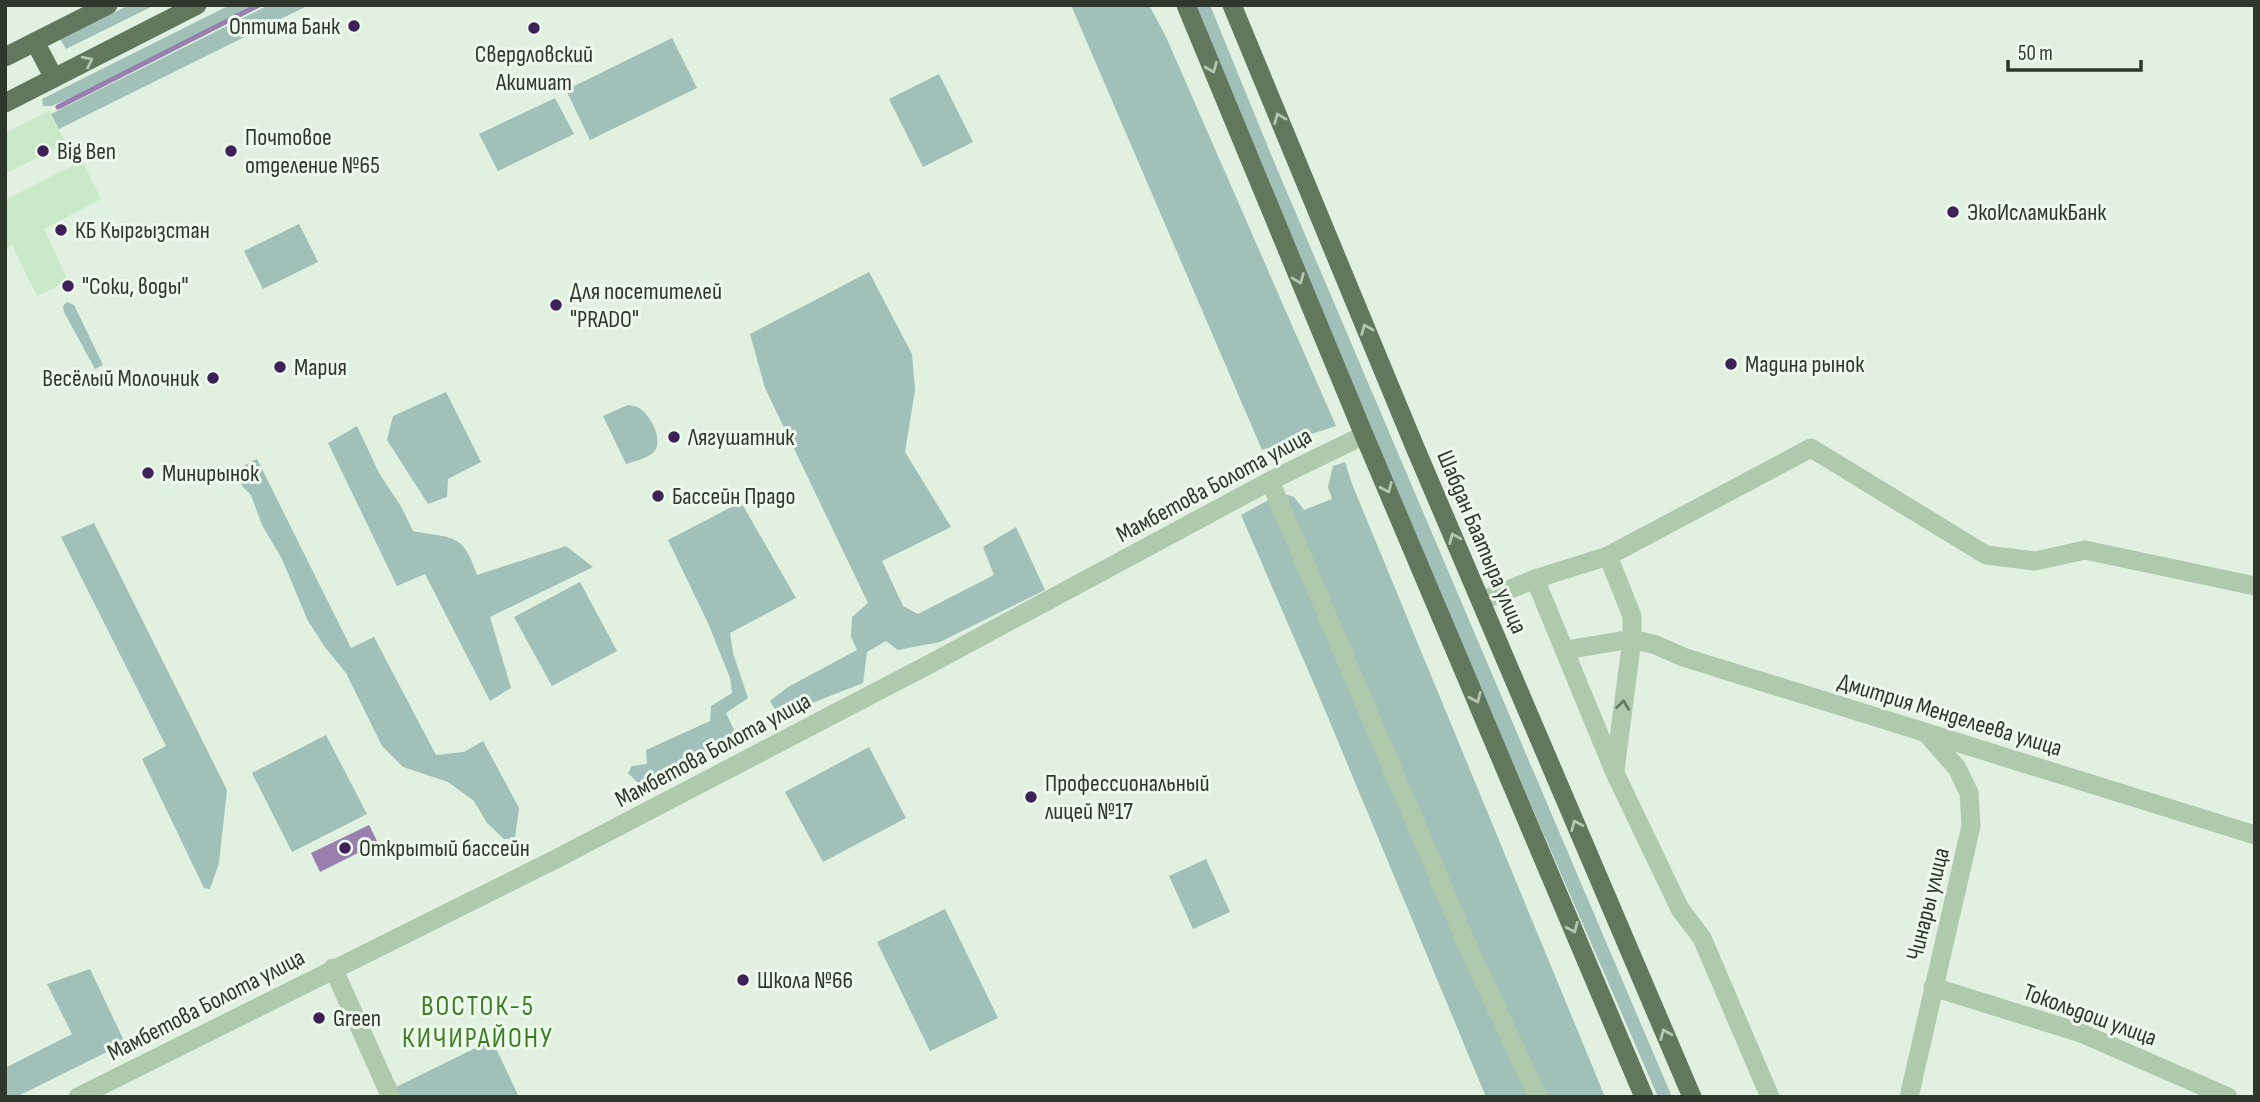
<svg xmlns="http://www.w3.org/2000/svg" width="2260" height="1102" viewBox="0 0 2260 1102" font-family="'Sofia Sans Condensed',sans-serif">
<style>
.green{fill:#a0c0b9}
.plaza{fill:#c8e8c8}
.water{fill:#9780ad}
.lines{fill:none;stroke-linecap:round;stroke-linejoin:round}
.stream{stroke:#9780ad;stroke-width:5}
.minor{stroke:#aec9ac;stroke-width:19}
.tertiary{stroke:#aec9ac;stroke-width:19}
.primary{stroke:#62785c;stroke-width:19}
.oneway{stroke:#b5c5b2}
.oneway2{stroke:#677964}
.poi-dot{fill:#3e2257;stroke:#ecf9ec;stroke-width:2.5}
.labels{text-anchor:middle;dominant-baseline:central;stroke-width:6;stroke-linejoin:round;paint-order:stroke}
.poi-label{font-size:24px;fill:#2d382a;stroke:#ecf9ec;text-anchor:start}
.street-label{font-size:24px;fill:#2d382a;stroke:#ecf9ec}
.quarter-label{font-size:28px;letter-spacing:2px;fill:#407c27;stroke:#ecf9ec}
</style>
<rect width="100%" height="100%" fill="#e0f1df"/>
<g class="green">
<path d="M129,5H155L66,49L60,39Z"/>
<path d="M230,5H255L76,96L51,106H43L42,99Z"/>
<path d="M269,5H309L59,129L51,114Z"/>
<path d="M1071,5H1149L1166,37L1336,426L1262,450Z"/>
<path d="M1195,5H1210L1272,157L1672,1097H1658L1452,623Z"/>
<path d="M672,38L697,88L590,140L566,90Z"/>
<path d="M939,74L973,142L923,167L889,99Z"/>
<path d="M555,98L574,134L498,171L479,134Z"/>
<path d="M299,224L318,262L263,289L244,251Z"/>
<path d="M869,272L912,354L915,390L905,452L951,527L882,561L903,606L918,614L994,575L983,547L1016,527L1045,590L940,642L898,650L886,641L867,652L863,683L779,716L770,701L788,687L857,650L851,637L852,617L868,603L765,388L750,334Z"/>
<path d="M67,302L74,305L103,365L95,369L64,312L63,306Z"/>
<path d="M446,392L481,462L448,479L447,497L428,504L387,440L393,416Z"/>
<path d="M628,405C632,406 636,406 639,408C651,415 665,442 653,453C646,459 635,461 626,464L603,416Z"/>
<path d="M357,426L379,473L402,508L413,531C453,539 463,532 477,575L566,546L593,567L490,617L511,688L490,701L425,574L397,586L328,443Z"/>
<path d="M257,459L351,648L374,637L436,755L464,752L483,741L519,808L515,838L504,839L487,823L474,801L448,782L403,767L382,746L346,673L324,646L307,619L282,559L262,525L251,495L242,486L239,468Z"/>
<path d="M1345,462L1352,484L1605,1097H1486L1317,691L1241,515L1281,493L1294,497L1304,510L1332,499L1328,487L1333,466Z"/>
<path d="M741,502L796,598L730,633L733,653L748,698L726,713L734,730L747,732L749,739L657,785L639,784L628,773L632,766L647,764L646,750L710,721L711,706L732,693L730,678L708,623L668,540Z"/>
<path d="M94,523L227,790L219,863L210,889L204,888L142,759L166,746L61,537Z"/>
<path d="M580,582L617,651L552,686L514,617Z"/>
<path d="M326,735L367,814L292,852L252,773Z"/>
<path d="M869,747L906,818L823,862L785,792Z"/>
<path d="M1206,859L1230,912L1193,929L1169,876Z"/>
<path d="M945,909L998,1018L930,1051L877,942Z"/>
<path d="M90,969L125,1043L16,1097H5V1068L72,1034L47,984Z"/>
<path d="M492,1040L519,1097H400L396,1087Z"/>
</g>
<g class="plaza">
<path d="M49,111L66,143L5,174V133Z"/>
<path d="M82,161L101,199L44,229L68,281L37,296L12,245L5,248V200Z"/>
</g>
<path class="water" d="M369,825L378,843L320,872L311,853Z"/>
<g class="lines">
<path class="stream" d="M58,107L259,5"/>
<g class="minor">
<path d="M1270,481L1472,956L1538,1097"/>
<path d="M1608,556L1632,616V639L1615,770"/>
<path d="M1535,579L1615,773L1680,909L1702,938L1770,1097"/>
<path d="M1481,601L1535,579L1608,556L1811,448L1986,555L2035,561L2085,550L2255,586"/>
<path d="M1566,650L1632,639L1656,645L1683,657L2255,835"/>
<path d="M333,968L391,1097"/>
<path d="M1933,987L2081,1033L2228,1097"/>
<path d="M1909,1097L1971,826L1969,793L1957,768L1927,734"/>
</g>
<path class="tertiary" d="M78,1097L554,860L926,666L1270,481L1364,435"/>
<g class="primary">
<path d="M1186,5L1364,435L1644,1097"/>
<path d="M1232,5L1414,445L1692,1097"/>
<path d="M35,42L54,78"/>
<path d="M5,57L108,5"/>
<path d="M5,103L197,5"/>
</g>
</g>
<defs><path id="oneway-chevron" d="M-2-3.5L2.5 0L-2 3.5" fill="none" stroke-width="1.6" stroke-linecap="round" stroke-linejoin="round" transform="scale(1.75)"/></defs>
<g class="oneway">
<use href="#oneway-chevron" transform="translate(88 61) rotate(-27)"/>
<use href="#oneway-chevron" transform="translate(1212 68) rotate(68)"/>
<use href="#oneway-chevron" transform="translate(1279 118) rotate(-112)"/>
<use href="#oneway-chevron" transform="translate(1299 279) rotate(68)"/>
<use href="#oneway-chevron" transform="translate(1366 329) rotate(-112)"/>
<use href="#oneway-chevron" transform="translate(1387 488) rotate(67)"/>
<use href="#oneway-chevron" transform="translate(1454 538) rotate(-113)"/>
<use href="#oneway-chevron" transform="translate(1476 698) rotate(67)"/>
<use href="#oneway-chevron" transform="translate(1576 825) rotate(-113)"/>
<use href="#oneway-chevron" transform="translate(1573 928) rotate(67)"/>
<use href="#oneway-chevron" transform="translate(1665 1034) rotate(-113)"/>
</g>
<use class="oneway2" href="#oneway-chevron" transform="translate(1623 705) rotate(-83)"/>
<g class="poi-dot">
<circle cx="354" cy="26" r="7"/>
<circle cx="534" cy="28" r="7"/>
<circle cx="43" cy="151" r="7"/>
<circle cx="231" cy="151" r="7"/>
<circle cx="1953" cy="212" r="7"/>
<circle cx="61" cy="230" r="7"/>
<circle cx="68" cy="286" r="7"/>
<circle cx="556" cy="305" r="7"/>
<circle cx="1731" cy="364" r="7"/>
<circle cx="280" cy="367" r="7"/>
<circle cx="213" cy="378" r="7"/>
<circle cx="674" cy="437" r="7"/>
<circle cx="148" cy="473" r="7"/>
<circle cx="658" cy="496" r="7"/>
<circle cx="1031" cy="797" r="7"/>
<circle cx="345" cy="848" r="7"/>
<circle cx="743" cy="980" r="7"/>
<circle cx="319" cy="1018" r="7"/>
</g>
<g class="labels">
<g class="poi-label">
<text x="340" y="26" text-anchor="end">Оптима Банк</text>
<text x="534" y="54" text-anchor="middle">Свердловский<tspan x="534" dy="28">Акимиат</tspan></text>
<text x="245" y="137">Почтовое<tspan x="245" dy="28">отделение №65</tspan></text>
<text x="57" y="151">Big Ben</text>
<text x="1967" y="212">ЭкоИсламикБанк</text>
<text x="75" y="230">КБ Кыргызстан</text>
<text x="82" y="286">"Соки, воды"</text>
<text x="570" y="291">Для посетителей<tspan x="570" dy="28">"PRADO"</tspan></text>
<text x="1745" y="364">Мадина рынок</text>
<text x="294" y="367">Мария</text>
<text x="199" y="378" text-anchor="end">Весёлый Молочник</text>
<text x="688" y="437">Лягушатник</text>
<text x="162" y="473">Минирынок</text>
<text x="672" y="496">Бассейн Прадо</text>
<text x="1045" y="783">Профессиональный<tspan x="1045" dy="28">лицей №17</tspan></text>
<text x="359" y="848">Открытый бассейн</text>
<text x="757" y="980">Школа №66</text>
<text x="333" y="1018">Green</text>
</g>
<g class="street-label">
<text transform="translate(1214 485) rotate(-28)">Мамбетова Болота улица</text>
<text transform="translate(1482 542) rotate(67)">Шабдан Баатыра улица</text>
<text transform="translate(1950 715) rotate(17)">Дмитрия Менделеева улица</text>
<text transform="translate(713 750) rotate(-28)">Мамбетова Болота улица</text>
<text transform="translate(1928 904) rotate(-76)">Чинары улица</text>
<text transform="translate(206 1005) rotate(-27)">Мамбетова Болота улица</text>
<text transform="translate(2090 1015) rotate(20)">Токольдош улица</text>
</g>
<g class="quarter-label">
<text x="478" y="1006">ВОСТОК-5<tspan x="478" dy="32">КИЧИРАЙОНУ</tspan></text>
</g>
</g>
<rect width="2260" height="1102" fill="none" stroke="#2d382a" stroke-width="14"/>
<path d="M2008 60v10h133v-10" fill="none" stroke="#2d382a" stroke-width="3.5"/>
<text x="2018" y="60" font-size="21" fill="#2d382a" stroke="#ecf9ec" stroke-width="5" paint-order="stroke">50 m</text>
</svg>
